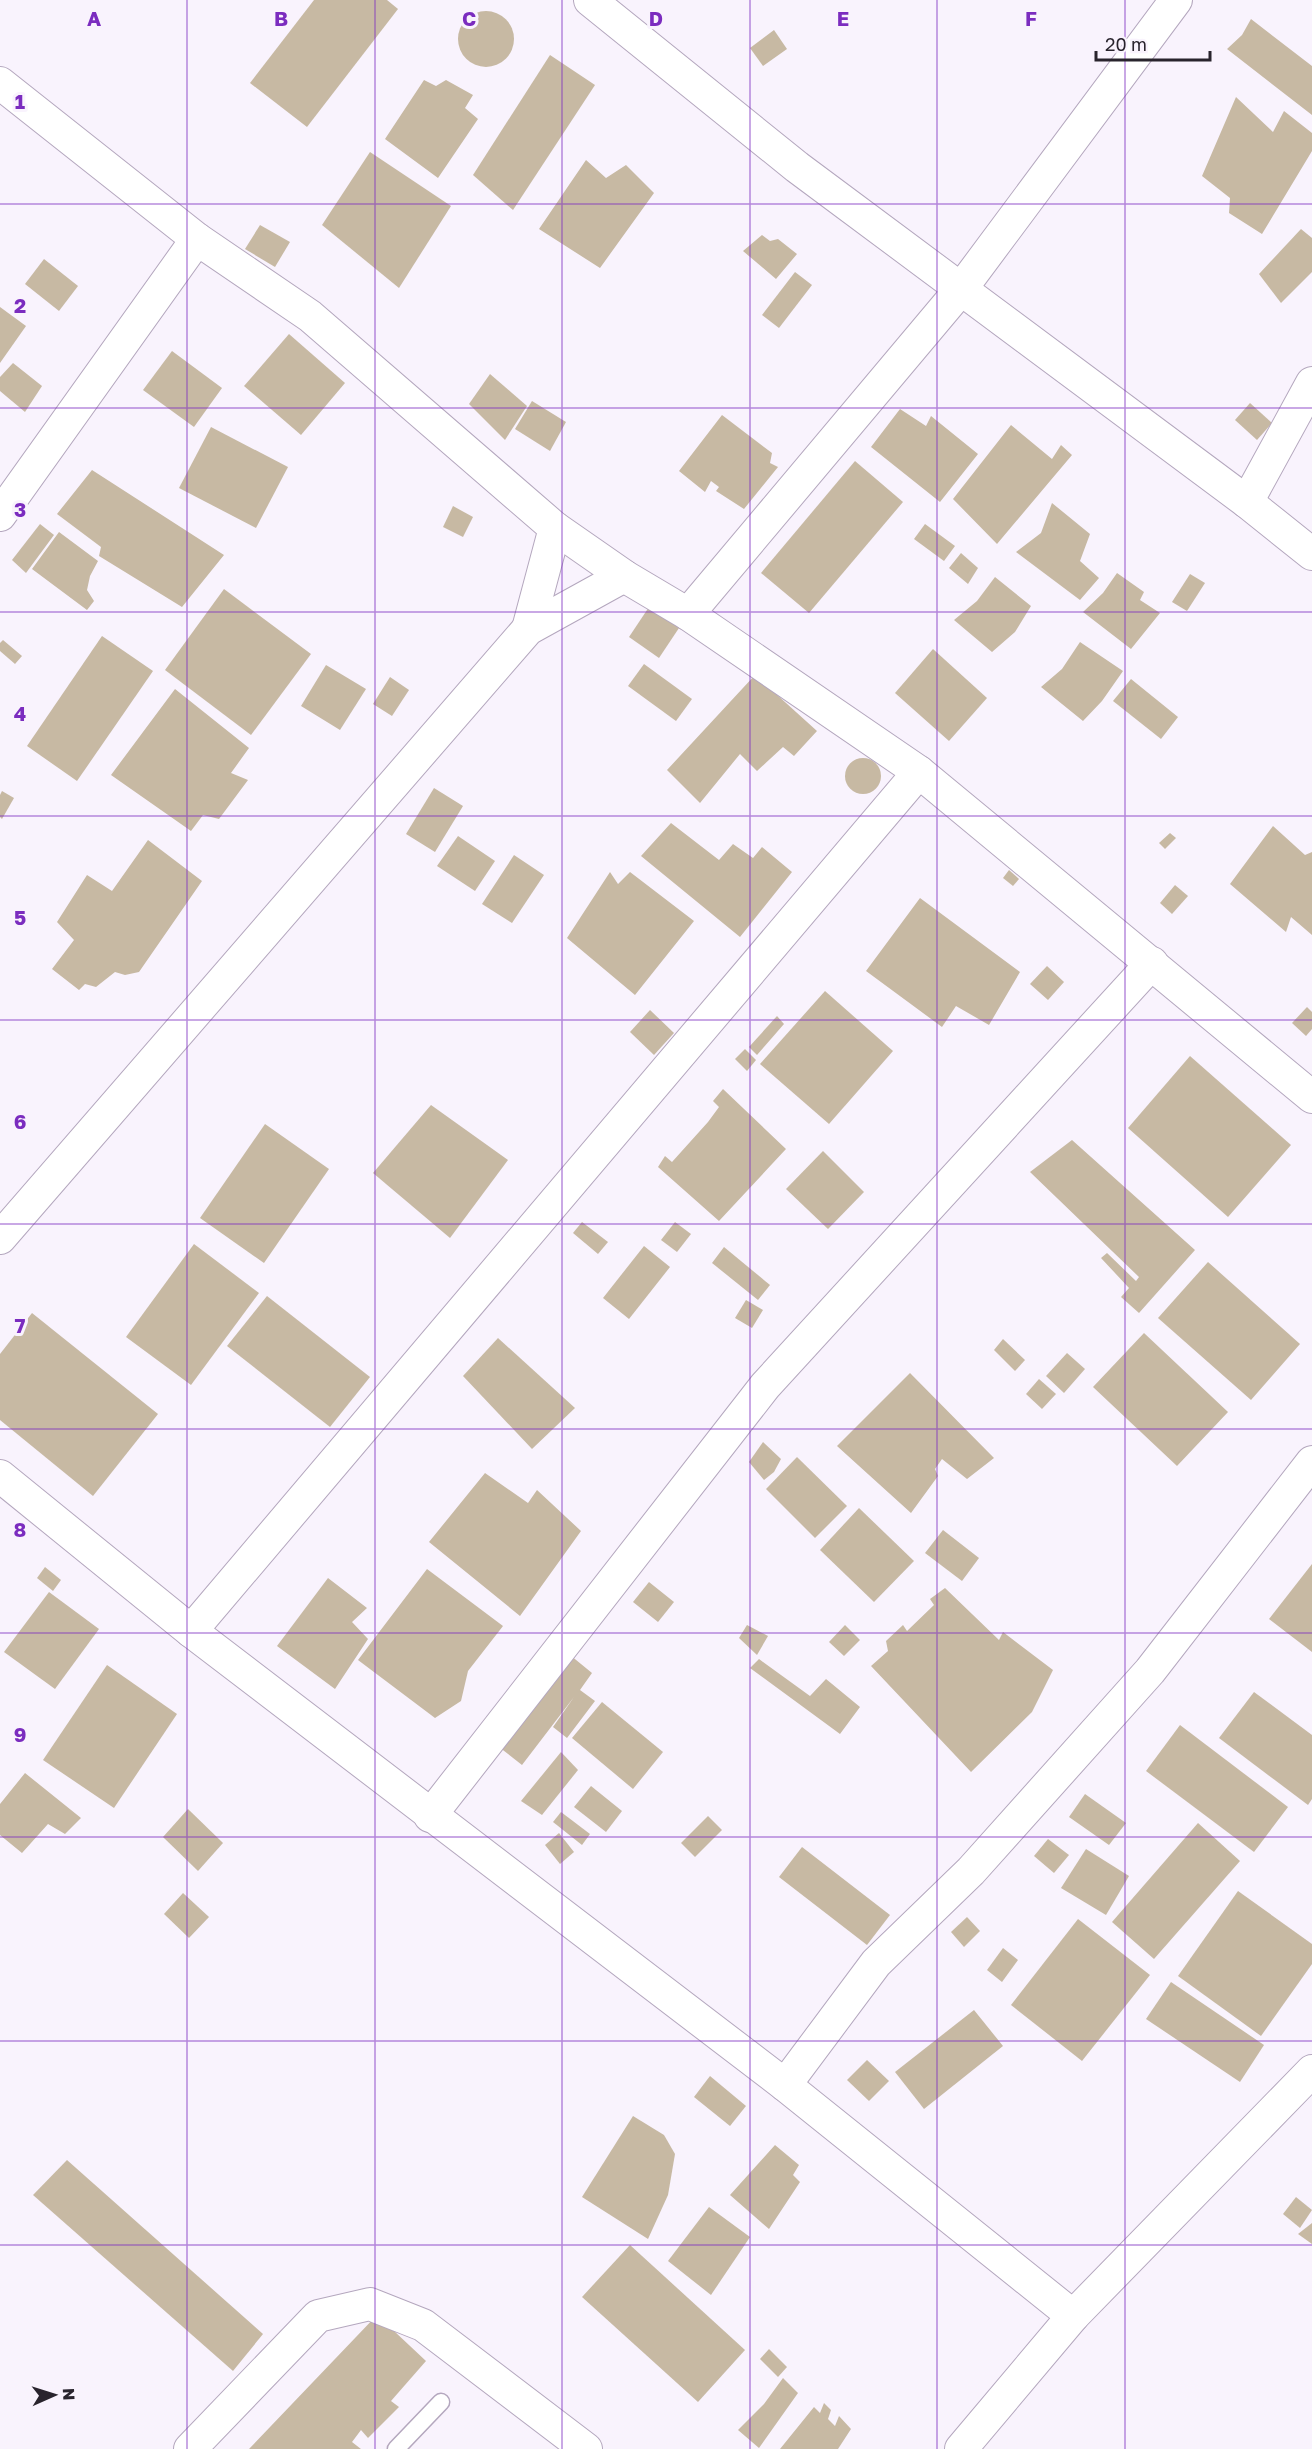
<svg xmlns="http://www.w3.org/2000/svg" width="1312" height="2449" viewBox="0 0 1312 2449" font-family="'Golos Text',sans-serif">
<style>
.building{fill:#c7b9a3}
.lines{fill:none;stroke-linecap:round;stroke-linejoin:round}
.lane-casing{stroke:#b4a7be;stroke-width:19}
.street-casing{stroke:#b4a7be;stroke-width:34}
.lane{stroke:#fff;stroke-width:16}
.street{stroke:#fff;stroke-width:32}
.grid{fill:none;stroke:#7b2cbf;stroke-width:1.5;stroke-opacity:0.55}
.grid-label{font-size:20px;text-anchor:middle;font-weight:bold;fill:#7b2cbf;stroke:#f9f3fd;stroke-width:6;stroke-linejoin:round;paint-order:stroke}
</style>
<rect width="100%" height="100%" fill="#f9f3fd"/>
<g class="building">
<path d="M314,0H387L398,9L307,127L250,83Z"/>
<circle cx="486" cy="39" r="28"/>
<path d="M1251,19L1312,66V115L1227,49L1242,35Z"/>
<path d="M774,30L787,49L763,66L750,48Z"/>
<path d="M550,55L595,85L513,210L473,175Z"/>
<path d="M424,80L436,86L446,80L473,95L465,108L478,119L438,178L385,139Z"/>
<path d="M1236,97L1273,132L1284,111L1312,133V151L1262,234L1229,213L1230,198L1202,176Z"/>
<path d="M370,152L451,206L399,288L322,225Z"/>
<path d="M586,160L606,178L626,165L654,193L600,268L539,229Z"/>
<path d="M260,225L290,242L275,267L245,249Z"/>
<path d="M1301,229L1312,238V272L1281,303L1259,274Z"/>
<path d="M762,235L770,241L778,239L797,254L776,279L743,251Z"/>
<path d="M44,259L78,286L59,311L25,284Z"/>
<path d="M795,272L812,285L779,328L762,315Z"/>
<path d="M0,307L26,326L0,363Z"/>
<path d="M289,334L345,383L301,435L244,386Z"/>
<path d="M172,351L222,388L194,427L143,390Z"/>
<path d="M13,363L42,386L25,412L0,391V377Z"/>
<path d="M490,374L527,406L505,440L469,404Z"/>
<path d="M532,401L566,422L550,451L515,429Z"/>
<path d="M1250,403L1272,423L1257,440L1235,420Z"/>
<path d="M900,409L926,426L931,416L978,454L940,502L871,447Z"/>
<path d="M722,415L772,453L770,463L778,467L744,509L716,491L719,487L711,481L705,492L679,471Z"/>
<path d="M1011,425L1052,459L1061,445L1072,455L997,544L953,499Z"/>
<path d="M211,427L288,467L256,528L179,488Z"/>
<path d="M855,461L903,502L809,613L761,573Z"/>
<path d="M92,470L224,555L182,607L99,556L101,547L57,514Z"/>
<path d="M1052,503L1090,534L1080,561L1099,578L1080,600L1016,552L1041,533Z"/>
<path d="M453,506L473,517L463,537L443,527Z"/>
<path d="M40,524L54,535L26,573L12,560Z"/>
<path d="M925,524L955,546L944,561L914,539Z"/>
<path d="M59,532L98,561L90,576L87,590L94,601L87,610L32,569Z"/>
<path d="M961,553L978,568L968,584L949,568Z"/>
<path d="M1117,573L1144,592L1140,600L1160,613L1131,649L1083,612L1103,593Z"/>
<path d="M1190,574L1205,583L1187,611L1172,602Z"/>
<path d="M995,577L1031,606L1015,632L992,652L954,620L977,601Z"/>
<path d="M224,589L311,654L251,735L165,670Z"/>
<path d="M649,607L679,628L659,658L629,637Z"/>
<path d="M102,636L153,671L77,781L27,746Z"/>
<path d="M3,640L22,656L15,664L0,651V643Z"/>
<path d="M1080,642L1123,671L1102,701L1083,721L1041,687L1062,669Z"/>
<path d="M933,649L987,698L949,741L895,693Z"/>
<path d="M644,664L692,699L676,721L628,686Z"/>
<path d="M326,665L366,689L340,730L301,706Z"/>
<path d="M755,675L817,731L794,756L783,747L757,771L740,754L700,803L667,770Z"/>
<path d="M390,677L409,690L392,716L373,704Z"/>
<path d="M1131,679L1178,717L1161,739L1113,701Z"/>
<path d="M175,689L249,748L231,773L248,780L219,819L203,815L191,831L111,775Z"/>
<circle cx="863" cy="776" r="18"/>
<path d="M434,788L463,806L435,852L406,834Z"/>
<path d="M2,791L14,798L2,819L0,817V795Z"/>
<path d="M671,823L719,860L733,844L753,858L762,847L792,872L740,937L641,856Z"/>
<path d="M1273,826L1305,855L1312,852V935L1291,917L1286,932L1230,884Z"/>
<path d="M1170,833L1176,838L1165,849L1159,843Z"/>
<path d="M458,836L495,861L475,891L437,866Z"/>
<path d="M148,840L202,881L139,972L125,975L115,972L96,987L85,984L79,990L52,969L74,940L57,922L87,875L112,891Z"/>
<path d="M514,855L544,875L512,923L482,904Z"/>
<path d="M1009,870L1019,879L1013,886L1003,878Z"/>
<path d="M610,872L618,884L630,872L694,921L635,995L567,938Z"/>
<path d="M1175,885L1188,896L1172,914L1160,903Z"/>
<path d="M920,898L1020,972L989,1025L956,1006L942,1027L866,971Z"/>
<path d="M1047,966L1064,982L1048,1000L1030,984Z"/>
<path d="M825,991L893,1051L829,1124L760,1064Z"/>
<path d="M1307,1007L1312,1012V1029L1306,1036L1292,1023Z"/>
<path d="M650,1010L674,1033L654,1055L630,1032Z"/>
<path d="M777,1016L784,1024L757,1055L749,1047Z"/>
<path d="M745,1049L756,1060L747,1071L735,1059Z"/>
<path d="M1190,1056L1291,1145L1228,1217L1128,1128Z"/>
<path d="M723,1089L786,1149L719,1221L658,1167L665,1156L672,1162L708,1122L719,1107L713,1101Z"/>
<path d="M431,1105L508,1160L450,1238L373,1173Z"/>
<path d="M265,1124L329,1169L264,1263L200,1218Z"/>
<path d="M1072,1140L1195,1250L1139,1313L1121,1297L1129,1288L1101,1258L1107,1253L1136,1281L1139,1277L1030,1172Z"/>
<path d="M823,1151L864,1192L828,1229L786,1189Z"/>
<path d="M582,1222L608,1242L598,1254L573,1233Z"/>
<path d="M675,1222L691,1234L677,1252L661,1240Z"/>
<path d="M194,1244L259,1293L191,1385L126,1337Z"/>
<path d="M644,1246L670,1267L629,1319L603,1298Z"/>
<path d="M724,1247L770,1285L758,1300L712,1263Z"/>
<path d="M1208,1262L1300,1344L1251,1400L1158,1318Z"/>
<path d="M267,1296L370,1377L330,1427L227,1346Z"/>
<path d="M746,1300L763,1310L752,1328L735,1318Z"/>
<path d="M32,1313L158,1414L93,1496L0,1420V1354Z"/>
<path d="M1144,1333L1228,1412L1177,1466L1093,1387Z"/>
<path d="M498,1338L575,1408L532,1449L463,1376Z"/>
<path d="M1003,1339L1025,1360L1015,1371L994,1350Z"/>
<path d="M1067,1353L1085,1369L1064,1393L1046,1376Z"/>
<path d="M910,1373L994,1458L967,1479L942,1459L935,1469L938,1476L911,1513L837,1446Z"/>
<path d="M1039,1379L1056,1394L1042,1409L1026,1394Z"/>
<path d="M763,1442L781,1459L774,1472L764,1480L749,1462Z"/>
<path d="M797,1457L847,1506L815,1538L766,1489Z"/>
<path d="M485,1473L528,1503L537,1490L581,1531L520,1616L429,1542Z"/>
<path d="M859,1508L914,1561L874,1602L820,1550Z"/>
<path d="M943,1530L979,1558L962,1581L925,1553Z"/>
<path d="M1312,1564V1652L1269,1619Z"/>
<path d="M45,1567L61,1580L53,1591L37,1578Z"/>
<path d="M427,1569L503,1626L468,1671L461,1701L435,1718L358,1660Z"/>
<path d="M328,1578L367,1608L352,1622L368,1639L335,1689L277,1646Z"/>
<path d="M649,1582L674,1602L658,1622L633,1602Z"/>
<path d="M945,1588L999,1640L1003,1632L1053,1670L1032,1712L971,1772L871,1666L888,1651L886,1641L903,1625L907,1631L934,1605L930,1599Z"/>
<path d="M49,1592L99,1629L55,1689L4,1652Z"/>
<path d="M747,1625L768,1636L757,1655L739,1638Z"/>
<path d="M845,1625L860,1640L844,1656L829,1642Z"/>
<path d="M570,1655L592,1673L580,1690L595,1701L567,1738L553,1727L574,1697L522,1765L499,1747Z"/>
<path d="M759,1659L810,1696L826,1679L860,1707L840,1734L750,1668Z"/>
<path d="M107,1665L177,1714L114,1808L43,1760Z"/>
<path d="M1254,1692L1312,1735V1799L1308,1805L1219,1738Z"/>
<path d="M602,1702L663,1752L633,1789L572,1738Z"/>
<path d="M1180,1725L1288,1807L1254,1852L1146,1771Z"/>
<path d="M561,1752L578,1770L542,1815L521,1801Z"/>
<path d="M25,1773L81,1818L65,1834L48,1824L22,1853L0,1835V1804Z"/>
<path d="M591,1786L622,1811L606,1832L574,1807Z"/>
<path d="M1085,1794L1126,1823L1109,1845L1069,1817Z"/>
<path d="M188,1809L223,1843L198,1871L163,1837Z"/>
<path d="M561,1812L590,1834L582,1845L553,1822Z"/>
<path d="M708,1816L722,1830L695,1857L681,1843Z"/>
<path d="M1198,1823L1240,1861L1154,1959L1112,1922Z"/>
<path d="M559,1833L574,1852L560,1864L545,1845Z"/>
<path d="M1048,1839L1069,1855L1054,1873L1034,1856Z"/>
<path d="M802,1847L890,1915L867,1945L779,1877Z"/>
<path d="M1086,1849L1129,1876L1106,1915L1061,1888Z"/>
<path d="M1238,1891L1312,1944V1964L1261,2036L1178,1976Z"/>
<path d="M183,1893L209,1917L189,1938L164,1914Z"/>
<path d="M967,1917L980,1931L964,1947L951,1932Z"/>
<path d="M1078,1919L1150,1975L1082,2061L1011,2005Z"/>
<path d="M1003,1948L1018,1960L1002,1982L987,1970Z"/>
<path d="M1171,1982L1264,2045L1240,2082L1146,2019Z"/>
<path d="M974,2010L1003,2046L924,2109L895,2072Z"/>
<path d="M867,2060L889,2081L869,2101L847,2080Z"/>
<path d="M710,2076L746,2106L730,2126L694,2097Z"/>
<path d="M633,2116L664,2135L675,2154L668,2195L648,2239L582,2197Z"/>
<path d="M775,2145L799,2165L793,2175L800,2182L769,2229L730,2195Z"/>
<path d="M67,2160L263,2334L233,2371L33,2195Z"/>
<path d="M1296,2197L1312,2210L1300,2228L1283,2214Z"/>
<path d="M709,2207L750,2237L711,2295L668,2261Z"/>
<path d="M1312,2223V2244L1298,2234Z"/>
<path d="M630,2245L745,2350L698,2402L582,2297Z"/>
<path d="M377,2315L426,2361L391,2401L399,2407L368,2438L361,2430L352,2442L361,2449H249Z"/>
<path d="M769,2349L787,2367L778,2377L760,2359Z"/>
<path d="M783,2378L798,2393L759,2448L738,2430L764,2404Z"/>
<path d="M824,2403L831,2410L828,2419L835,2426L839,2416L851,2429L838,2449H780L814,2407L820,2413Z"/>
</g>
<g class="lines">
<g class="lane-casing">
<path id="lane" d="M396,2449L441,2402"/>
</g>
<g class="street-casing">
<g id="street">
<path d="M590,0L797,167L1247,502L1312,554"/>
<path d="M0,83L197,239"/>
<path d="M1247,502L1312,383"/>
<path d="M0,515L197,239L310,316L555,528L624,576L688,614L919,772L1312,1097"/>
<path d="M688,614L961,289L1176,0"/>
<path d="M528,629L555,528"/>
<path d="M0,1238L528,629L624,576"/>
<path d="M0,1476L191,1631L785,2085L1073,2316"/>
<path d="M191,1631L919,772"/>
<path d="M430,1816L765,1386L1152,963"/>
<path d="M785,2085L876,1963L971,1871L1150,1671L1312,1462"/>
<path d="M190,2449L318,2316L370,2304L423,2325L586,2449"/>
<path d="M961,2449L1073,2316L1312,2071"/>
</g>
</g>
<use href="#lane" class="lane"/>
<use href="#street" class="street"/>
</g>
<path class="grid" d="M187,0V2449M375,0V2449M562,0V2449M750,0V2449M937,0V2449M1125,0V2449M0,204H1312M0,408H1312M0,612H1312M0,816H1312M0,1020H1312M0,1224H1312M0,1429H1312M0,1633H1312M0,1837H1312M0,2041H1312M0,2245H1312"/>
<g class="grid-label">
<text x="94" y="26">A</text>
<text x="281" y="26">B</text>
<text x="469" y="26">C</text>
<text x="656" y="26">D</text>
<text x="843" y="26">E</text>
<text x="1031" y="26">F</text>
<text x="20" y="109">1</text>
<text x="20" y="313">2</text>
<text x="20" y="517">3</text>
<text x="20" y="721">4</text>
<text x="20" y="925">5</text>
<text x="20" y="1129">6</text>
<text x="20" y="1333">7</text>
<text x="20" y="1537">8</text>
<text x="20" y="1742">9</text>
</g>
<g transform="translate(54 2395) rotate(87)" stroke="#f9f3fd" stroke-width="4.5" paint-order="stroke">
<path d="M0-4.5L10 22L0 15L-10 22Z" fill="#29242d"/>
<text y="-9" font-size="16" font-weight="bold" text-anchor="middle" fill="#29242d">N</text>
</g>
<path d="M1096 51v9h114v-9" fill="none" stroke="#29242d" stroke-width="3"/>
<text x="1105" y="51" font-size="18" fill="#29242d" stroke="#f9f3fd" stroke-width="4.5" paint-order="stroke">20 m</text>
</svg>
